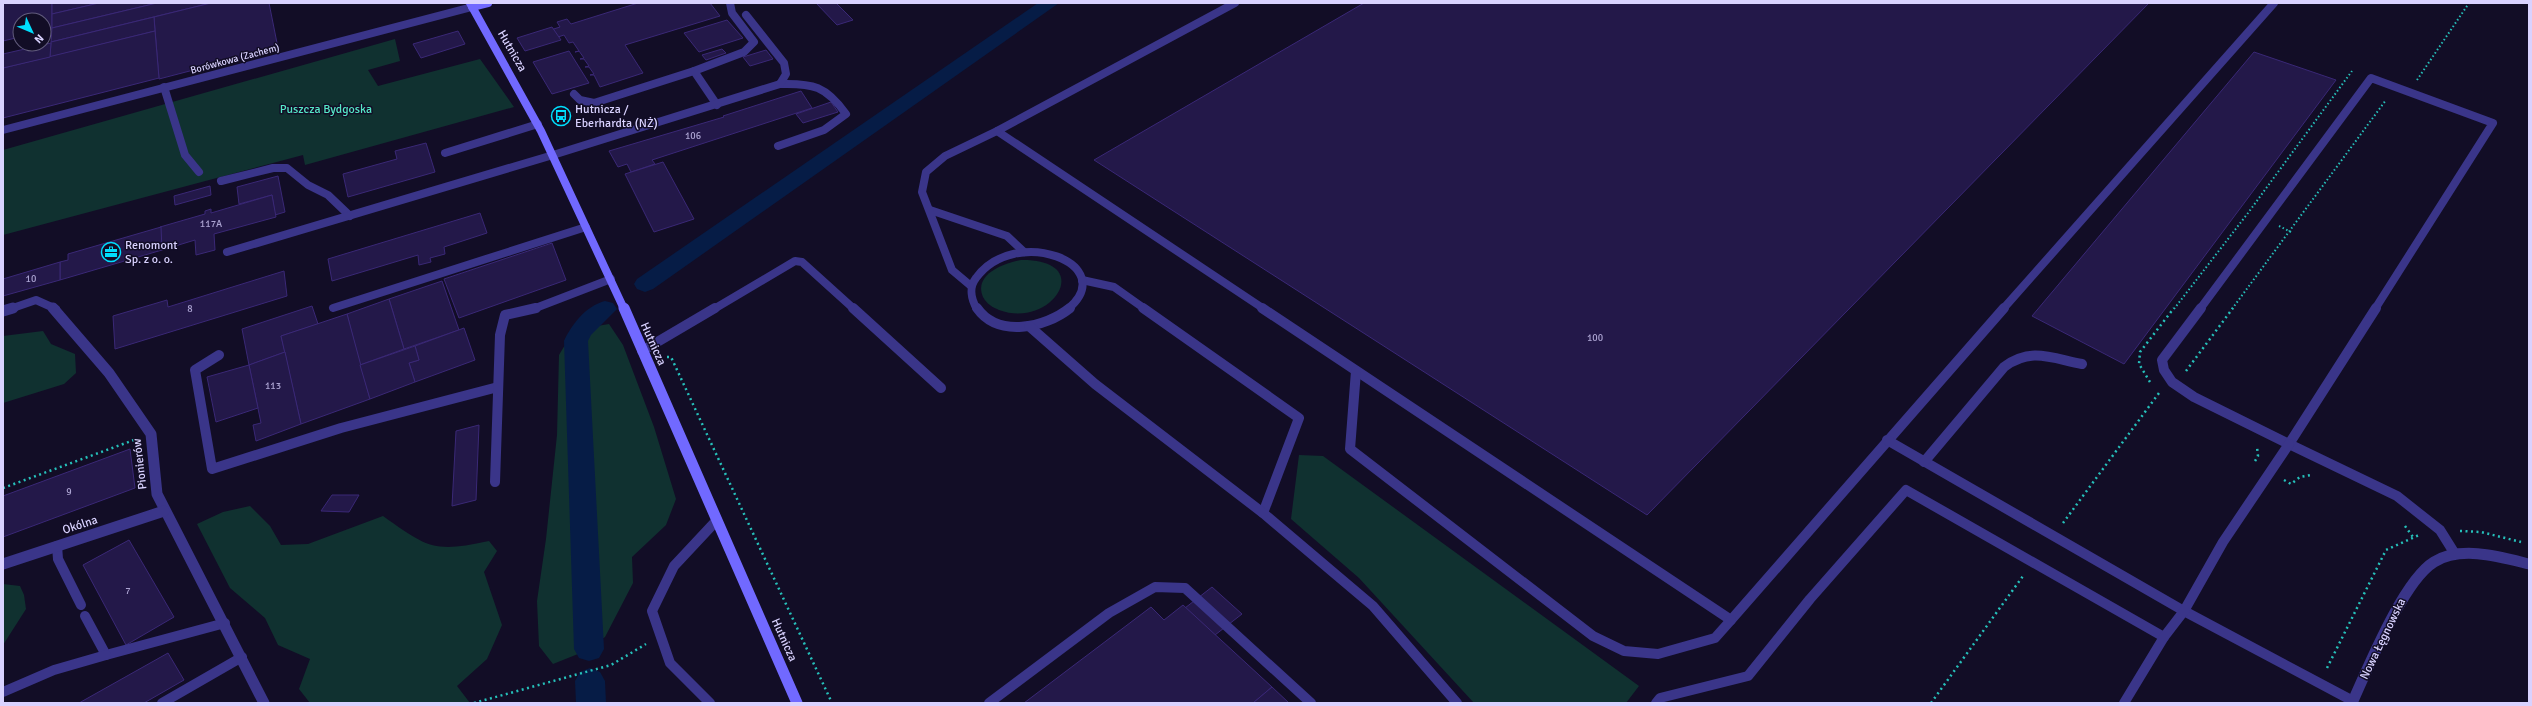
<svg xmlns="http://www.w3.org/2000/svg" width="2532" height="706" viewBox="0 0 2532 706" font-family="Signika,sans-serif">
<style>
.green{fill:#103130}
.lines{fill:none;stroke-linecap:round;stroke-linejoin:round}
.canal{fill:#061c46;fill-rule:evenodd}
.building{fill:#231849;stroke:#3a2876}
.path-far1{stroke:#26c0ba;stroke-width:2;stroke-dasharray:1.5 2.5;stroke-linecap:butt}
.path{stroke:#26c0ba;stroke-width:2.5;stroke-dasharray:2 3.5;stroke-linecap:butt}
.lane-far1{stroke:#3a3589;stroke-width:8}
.lane{stroke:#3a3589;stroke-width:10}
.street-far1{stroke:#3a3589;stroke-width:8}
.street{stroke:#3a3589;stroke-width:11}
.secondary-far1{stroke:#7169ff;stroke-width:8}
.secondary{stroke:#7169ff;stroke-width:11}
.labels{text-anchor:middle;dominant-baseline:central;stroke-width:3;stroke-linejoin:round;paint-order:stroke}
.far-street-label{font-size:10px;fill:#d9d2ff;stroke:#120d26}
.number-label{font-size:10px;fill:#aca4d2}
.street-label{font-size:12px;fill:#d9d2ff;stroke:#120d26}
.park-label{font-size:12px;fill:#55e8c7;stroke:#120d26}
.poi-label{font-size:12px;fill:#d9d2ff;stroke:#120d26;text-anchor:start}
</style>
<rect width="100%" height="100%" fill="#120d26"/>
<g class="green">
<path d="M395,39L400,61L368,70L378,86L480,59L514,107L305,165L303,155L3,235V150Z"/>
<path d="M1021,260C1097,259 1052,330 999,310C992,307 987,304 983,297C973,274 1005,263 1021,260Z"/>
<path d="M609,324L623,345L654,427L676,499L666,525L632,557L633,583L605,637L578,654L553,664L539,646L537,601L546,539L557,435L559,355L574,330Z"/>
<path d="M43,331L51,344L75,354L76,373L64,384L3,403V336Z"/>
<path d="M1299,455L1323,456L1639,686L1626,703H1474L1359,578L1291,519Z"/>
<path d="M250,506L270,526L281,545L308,544L383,516C428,548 434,553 489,541L497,551L484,572L502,625L487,659L457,686L470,703H310L299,689L310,659L278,645L265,618L230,588L197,524L223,512Z"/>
<path d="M3,584L20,586L24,595L26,609L3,645Z"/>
</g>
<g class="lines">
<g class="canal">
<path d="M1038,3H1059L653,289L645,292L637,289L634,284L637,279Z"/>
<path d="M605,301L613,303L617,309L591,335L588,341L604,649L599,658L589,661L579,658L574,649L564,341C572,324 586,306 605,301Z"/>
<path d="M590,668L600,672L605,681L606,703H576L575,681L580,672Z"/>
</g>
</g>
<g class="building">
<path d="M3,3H52V29L44,31V20H20V37L3,41Z"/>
<path d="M52,3H99L52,14Z"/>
<path d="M99,3H157L52,28V14Z"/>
<path d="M157,3H211L51,42L52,28Z"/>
<path d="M211,3H269L278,48L159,79L154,17Z"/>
<path d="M638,3H710L720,16L625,45L643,73L600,87L594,75H590L594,74L589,67H585L589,66L584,59H580L584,58L579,51L575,52L579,51L573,42L569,43L564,35L546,41L541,33L560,27L557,22L567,19L571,24Z"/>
<path d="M816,3H836L853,20L837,25Z"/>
<path d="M1364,3H2149L1647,515L1094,160Z"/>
<path d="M154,17L155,31L50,57L51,42Z"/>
<path d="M727,20L743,38L699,52L684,33Z"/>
<path d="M552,27L561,40L525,51L517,38Z"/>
<path d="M155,31L159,78L3,118V68Z"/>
<path d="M458,31L465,44L421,58L413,44Z"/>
<path d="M51,43L50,57L3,68V54Z"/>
<path d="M722,49L726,53L706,60L702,55Z"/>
<path d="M766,50L773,59L750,66L743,57Z"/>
<path d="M569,51L589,83L552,94L533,62Z"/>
<path d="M2254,52L2336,80L2124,364L2032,316Z"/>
<path d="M801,91L812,108L652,160L655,164L631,172L627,164L618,167L609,151L724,117L723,116Z"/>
<path d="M831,102L838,112L803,123L796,114Z"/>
<path d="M426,143L435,172L348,197L343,174L397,159L395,151Z"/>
<path d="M663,162L694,219L654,232L625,174Z"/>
<path d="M278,176L285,212L275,215L272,195L239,204L237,187Z"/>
<path d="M210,186L211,195L175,205L174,196Z"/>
<path d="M272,195L276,217L214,234L215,250L196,255L195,240L162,250L160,227L205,214V211L211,209V213Z"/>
<path d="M480,213L487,233L444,247L445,254L430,258L431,262L419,265L418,255L332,281L328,259Z"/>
<path d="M161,227L162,250L60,280V262L68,260V254Z"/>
<path d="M552,243L566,280L459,318L444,279Z"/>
<path d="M60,262V280L3,296V279Z"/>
<path d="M284,271L287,296L115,349L113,316L167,300L168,307Z"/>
<path d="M442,281L459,330L404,349L389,299Z"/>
<path d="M389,299L404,349L360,365L347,314Z"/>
<path d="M312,306L318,324L281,336L285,352L249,365L242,329Z"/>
<path d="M347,314L370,399L301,424L281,336Z"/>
<path d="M464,328L475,360L415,382L409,363L419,360L415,346Z"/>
<path d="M415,346L419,360L409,363L415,382L370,399L360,365Z"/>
<path d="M285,352L301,424L256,441L253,425L261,423L249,365Z"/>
<path d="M249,365L258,408L216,422L207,377Z"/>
<path d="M479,425L476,500L452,506L456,431Z"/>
<path d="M130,449L135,488L3,537V496Z"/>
<path d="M332,495H359L349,512L321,511Z"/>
<path d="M129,540L174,617L126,645L83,565Z"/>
<path d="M1212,587L1242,614L1215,635L1185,608Z"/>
<path d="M1183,605L1272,687L1253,703H1024L1151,607L1164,620Z"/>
<path d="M168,653L184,680L144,703H79Z"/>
<path d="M1272,687L1289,703H1253Z"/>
</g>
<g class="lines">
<g class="path-far1">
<path d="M2417,80L2469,3"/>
<path d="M2279,226L2291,232"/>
<path d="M2174,309L2248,213L2352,71"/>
<path d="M2232,309L2386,100"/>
</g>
<g class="path">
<path d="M667,357H671L832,703"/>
<path d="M2186,371L2233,308"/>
<path d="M2150,382L2139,364L2140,352L2174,308"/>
<path d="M2255,461L2258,456L2257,447"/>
<path d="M2284,480L2291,484L2300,477L2311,475"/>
<path d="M3,488L134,440"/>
<path d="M2063,523L2159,393"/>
<path d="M2405,526L2413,537"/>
<path d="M2460,531L2481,532L2521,542"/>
<path d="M2327,668L2386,550L2419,535"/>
<path d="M474,703L611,665L646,644"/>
<path d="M1931,703L2023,576"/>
</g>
<g class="lane-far1">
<path d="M1235,3L997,131L1264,309"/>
<path d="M694,71L744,52L754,42L732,13L730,3"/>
<path d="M164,87L185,155L199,172"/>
<path d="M574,94L580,100L594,103L694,71L717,105"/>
<path d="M3,130L472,7"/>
<path d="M778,146L824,130L846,114C826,86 813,83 780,84"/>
<path d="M445,153L538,124"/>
<path d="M221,181L273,168H287L308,185L328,195L350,216"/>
<path d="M930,210L1007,236L1024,252"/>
<path d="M227,252L553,155L780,84L786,74L784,63L746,15"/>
<path d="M1082,280L1114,287L1145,309"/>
<path d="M971,286L952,270L922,192L926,172L945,156L997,131"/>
<path d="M333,308L586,227"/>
<path d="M533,309L611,279"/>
<path d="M714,309L795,261L802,262L854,309"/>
<path d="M977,309C971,299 969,287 976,278C1015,224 1121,264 1068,309"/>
<path d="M2003,309L2274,3"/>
<path d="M2200,309L2371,78L2493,123L2375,309"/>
</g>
<g class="lane">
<path d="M853,308L941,388"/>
<path d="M977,308C998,338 1045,328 1070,308"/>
<path d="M1143,308L1299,418L1263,513"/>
<path d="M1262,308L1731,620L2004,308"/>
<path d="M2201,308L2162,360L2164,370L2172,382L2194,397L2289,444"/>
<path d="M1029,326L1095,384L1263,513L1373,606L1457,703"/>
<path d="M642,351L715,308"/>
<path d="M219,355L195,370L212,469L341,428L498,387"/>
<path d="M1356,371L1350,449L1593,636L1624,651L1658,654L1715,638L1731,620"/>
<path d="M1887,440L2184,611L2353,701"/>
<path d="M2289,444L2397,496L2440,530L2455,554"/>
<path d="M2289,444L2376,308"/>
<path d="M1924,462L2004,367C2031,347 2051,358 2082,364"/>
<path d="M495,482L500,335L505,315L536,308"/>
<path d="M57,546L58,559L81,605"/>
<path d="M85,616L106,655L225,623"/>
<path d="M3,692L54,670L106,655"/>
<path d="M162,703L242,657"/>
<path d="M710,703L670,663L652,611L674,566L717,520"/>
<path d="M989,703L1109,613L1155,587L1185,588L1311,703"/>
<path d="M1656,703L1660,698L1748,676L1810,599L1906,490L2164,637"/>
<path d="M2124,703L2164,637L2184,611L2223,542L2289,444"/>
</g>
<path class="street-far1" d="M10,309L36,300L56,309"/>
<g class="street">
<path d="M53,308L109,373L151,434L157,494L264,703"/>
<path d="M3,311L13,308"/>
<path d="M3,564L164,511"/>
<path d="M2352,703C2368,668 2403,581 2434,562C2461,545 2501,557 2529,564"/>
</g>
<g class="secondary-far1">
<path d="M470,3L541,131L624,309"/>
<path d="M472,7L488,3"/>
</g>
<path class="secondary" d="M624,308L797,703"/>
</g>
<defs>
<g id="bus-ring" transform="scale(1)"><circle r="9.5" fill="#120d26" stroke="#00defd" stroke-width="1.5"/><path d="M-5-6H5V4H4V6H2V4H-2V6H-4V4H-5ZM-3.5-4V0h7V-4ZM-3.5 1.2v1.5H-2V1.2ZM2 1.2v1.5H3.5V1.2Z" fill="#00defd"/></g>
<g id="office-ring" transform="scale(1)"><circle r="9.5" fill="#120d26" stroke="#00defd" stroke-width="1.5"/><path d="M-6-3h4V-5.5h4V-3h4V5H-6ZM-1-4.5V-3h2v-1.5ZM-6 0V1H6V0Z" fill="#00defd"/></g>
</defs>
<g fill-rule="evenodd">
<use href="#bus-ring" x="561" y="116"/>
<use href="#office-ring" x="111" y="252"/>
</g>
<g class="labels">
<g class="far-street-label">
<text transform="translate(235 59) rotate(-15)">Borówkowa (Zachem)</text>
</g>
<g class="number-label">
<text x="693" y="136">106</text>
<text x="211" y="224">117A</text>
<text x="31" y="279">10</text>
<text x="190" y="309">8</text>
<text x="1595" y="338">100</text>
<text x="273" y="386">113</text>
<text x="69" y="492">9</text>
<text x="128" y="591">7</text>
</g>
<g class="street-label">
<text transform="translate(512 51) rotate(60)">Hutnicza</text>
<text transform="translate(653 344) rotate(66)">Hutnicza</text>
<text transform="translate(140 464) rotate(-97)">Pionierów</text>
<text transform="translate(80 525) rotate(-18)">Okólna</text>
<text transform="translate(2383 639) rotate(-64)">Nowa Łęgnowska</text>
<text transform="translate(784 640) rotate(66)">Hutnicza</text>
</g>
<g class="park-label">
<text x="326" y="109">Puszcza Bydgoska</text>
</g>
<g class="poi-label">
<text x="575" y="109">Hutnicza /<tspan x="575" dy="14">Eberhardta (NŻ)</tspan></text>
<text x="125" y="245">Renomont<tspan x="125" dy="14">Sp. z o. o.</tspan></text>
</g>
</g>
<rect width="2532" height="706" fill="none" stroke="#d9d2ff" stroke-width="8"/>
<g transform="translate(32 32) rotate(134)"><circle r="19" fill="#120d26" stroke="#625c7d"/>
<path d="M0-3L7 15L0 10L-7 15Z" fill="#00defd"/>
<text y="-6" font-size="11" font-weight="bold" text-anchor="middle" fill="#d9d2ff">N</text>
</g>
</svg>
